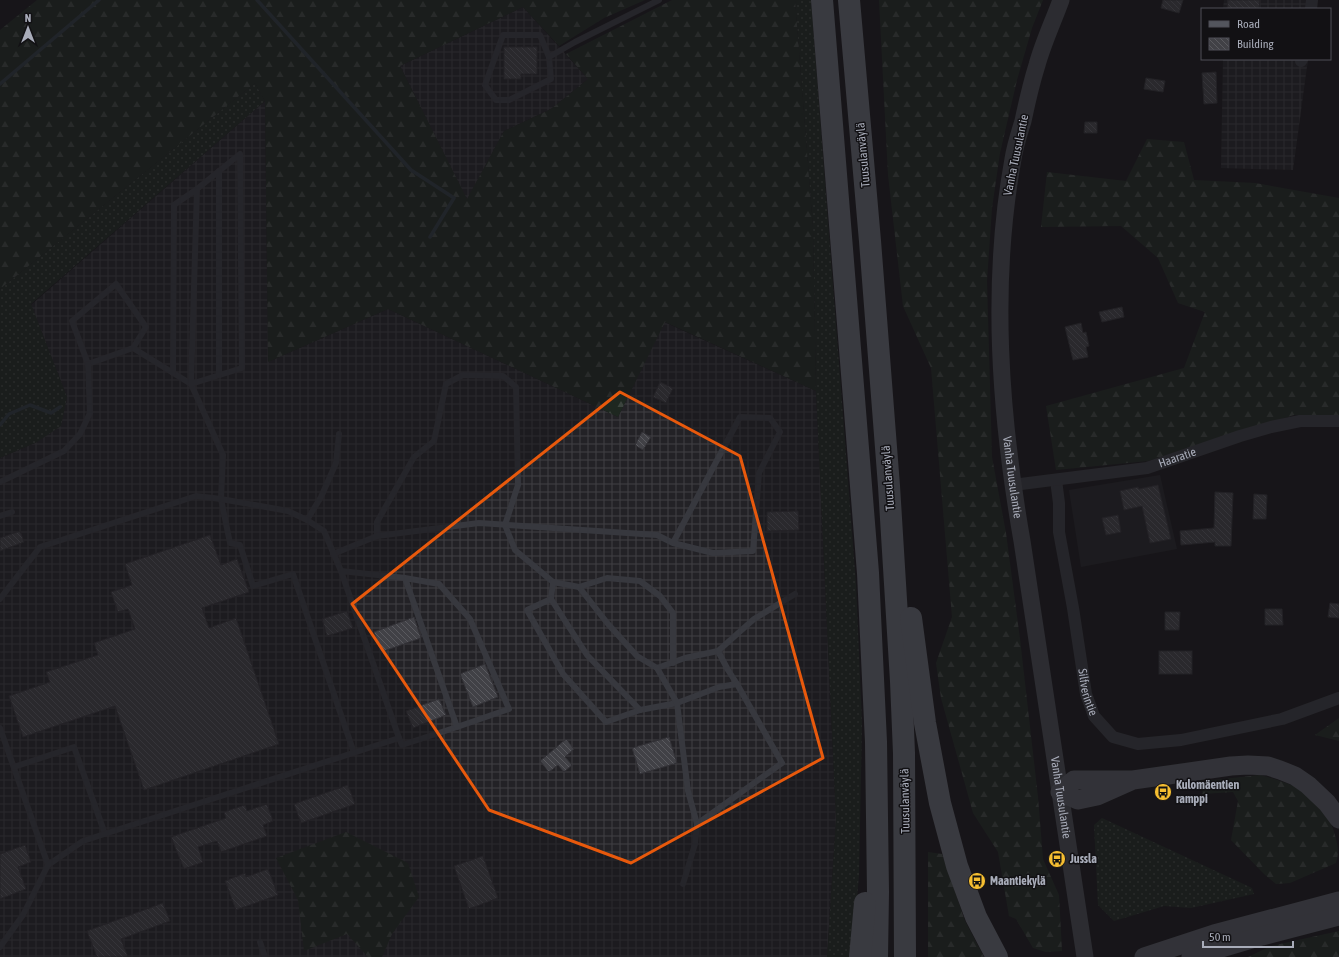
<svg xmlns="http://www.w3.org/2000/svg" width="1339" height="957" viewBox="0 0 1339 957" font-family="'Asap Condensed',sans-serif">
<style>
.built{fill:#232226}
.industrial{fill:url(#industrial-grid)}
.grass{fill:url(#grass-dots)}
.forest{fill:url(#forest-firs)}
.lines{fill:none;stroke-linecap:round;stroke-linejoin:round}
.stream{stroke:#2c353d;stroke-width:3.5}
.building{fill:url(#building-back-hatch);stroke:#313035}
.lane{stroke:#37383e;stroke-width:6}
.street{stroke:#37383e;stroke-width:12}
.secondary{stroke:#45474e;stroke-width:17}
.primary{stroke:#53555d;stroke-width:19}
.highway{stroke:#63666f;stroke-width:22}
.marked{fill:none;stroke:#e8590c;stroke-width:3;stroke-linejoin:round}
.labels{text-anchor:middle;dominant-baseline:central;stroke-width:3;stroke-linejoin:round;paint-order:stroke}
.street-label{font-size:12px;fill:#a8acb9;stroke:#121114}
.poi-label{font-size:12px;font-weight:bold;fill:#a8acb9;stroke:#121114;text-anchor:start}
</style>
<defs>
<pattern id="industrial-grid" width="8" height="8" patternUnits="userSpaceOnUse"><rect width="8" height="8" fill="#232226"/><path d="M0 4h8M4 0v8" fill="none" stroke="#403f43"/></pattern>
<pattern id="grass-dots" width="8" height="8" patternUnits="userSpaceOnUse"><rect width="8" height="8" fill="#1e2720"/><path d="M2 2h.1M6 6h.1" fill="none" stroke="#3c443e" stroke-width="1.8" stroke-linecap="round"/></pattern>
<pattern id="forest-firs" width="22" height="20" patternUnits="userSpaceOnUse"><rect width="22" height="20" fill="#1e2720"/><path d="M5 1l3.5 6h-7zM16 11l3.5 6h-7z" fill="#3c443e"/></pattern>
<pattern id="building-back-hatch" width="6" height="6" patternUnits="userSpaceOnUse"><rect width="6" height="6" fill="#414146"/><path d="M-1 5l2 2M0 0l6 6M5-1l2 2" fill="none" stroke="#5a5a5f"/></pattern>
</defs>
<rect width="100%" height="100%" fill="#171619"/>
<path class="built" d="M1160,475L1177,549L1081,567L1069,490Z"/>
<g class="industrial">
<path d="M1224,0H1317L1316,9H1223Z"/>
<path d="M523,7L588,79L551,109L504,131L467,200L400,66Z"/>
<path d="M1223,59H1308L1293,170L1221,168Z"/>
<path d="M265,101L268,362L388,309L618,417L664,322L816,391L836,819L827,957H0V458L37,442L67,397L31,305Z"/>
</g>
<g class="grass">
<path d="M795,0H811L856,584L862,723L859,875L852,957H827L836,819L816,391L813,228Z"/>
<path d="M255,83L265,101L31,304L67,397L61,426L37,442L0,458V289Z"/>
<path d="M1102,818L1252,888L1254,894L1191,908L1164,906L1114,921L1098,905L1094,825Z"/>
</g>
<g class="forest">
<path d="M37,0H645L604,18L559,46L523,7L400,66L467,199L504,131L551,109L588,79L566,54L672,0H795L813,228L816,391L665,322L618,417L388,309L268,362L265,101L255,83L0,289V30Z"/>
<path d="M879,0H1043L1032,28L1017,80L1000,153L992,208L987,281L992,457L1006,533L1020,639L1038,797L1043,859L1059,895L1062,951L1046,952L1033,948L1016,919L1009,916L998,852L973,813L941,698L936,663L952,617L931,368L903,306L888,175Z"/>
<path d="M1147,139L1184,142L1194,180L1255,183L1339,198V415H1294L1148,461L1056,470L1046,406L1184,368L1205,312L1178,303L1158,258L1121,226L1041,227L1047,172L1126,181Z"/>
<path d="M1339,718V741L1315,735Z"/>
<path d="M1260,775C1275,779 1296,785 1309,794C1325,804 1337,833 1338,851C1338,855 1337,859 1336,863L1290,883L1276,884L1264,874L1231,840L1238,801L1233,792L1202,794L1204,781Z"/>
<path d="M346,832L408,863L419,897L392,934L382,957H368L347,934L304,951L298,900L276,858Z"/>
<path d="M928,852L942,854L965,921L984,957H928Z"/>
<path d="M1339,931V957H1248L1271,946Z"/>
</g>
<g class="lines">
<g class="stream">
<path d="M257,0L411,170L454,198L430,237"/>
<path d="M0,84L99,0"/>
<path d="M0,425L9,414L30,405L51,413L60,407"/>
</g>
</g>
<g class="building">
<path d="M1163,0H1183L1179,13L1161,8Z"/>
<path d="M1228,0H1260L1259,9H1227Z"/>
<path d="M504,47H537V74H521V79H504Z"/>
<path d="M1216,72L1217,103L1204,104L1202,73Z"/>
<path d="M1146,78L1165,81L1163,92L1144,89Z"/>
<path d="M1085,122H1097V133H1084Z"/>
<path d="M1122,307L1124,317L1102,322L1099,312Z"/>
<path d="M1081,323L1083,333L1086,332L1089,346L1086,347L1088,357L1073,360L1065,327Z"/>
<path d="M660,382L673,388L666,403L653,397Z"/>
<path d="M642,432L651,437L643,450L635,445Z"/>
<path d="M1158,485L1171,539L1150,543L1142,506L1124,510L1120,491L1138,487L1139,489Z"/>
<path d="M1215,492L1233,493L1231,546H1215V542L1181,545L1180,531L1214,528Z"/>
<path d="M1254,494L1267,495L1266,519H1253Z"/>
<path d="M798,511L799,530L767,531V512Z"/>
<path d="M1118,515L1121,532L1106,535L1102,518Z"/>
<path d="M20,531L24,542L0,551V538Z"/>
<path d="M210,535L221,565L237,559L249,592L202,608L209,628L236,618L279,744L144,790L115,706L23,737L9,696L50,682L46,672L98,655L94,643L135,629L128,609L118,612L111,592L132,585L125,564Z"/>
<path d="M1330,603L1339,604V618L1328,617Z"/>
<path d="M1265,609H1282L1283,625H1265Z"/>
<path d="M347,611L353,628L327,636L322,619Z"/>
<path d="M1165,612H1180L1179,630H1165Z"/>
<path d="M414,617L421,638L381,652L374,632Z"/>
<rect x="1159" y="651" width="33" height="23"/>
<path d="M485,664L498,697L473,707L460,674Z"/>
<path d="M439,699L446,715L413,728L406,711Z"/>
<path d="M669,737L677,763L640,774L632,748Z"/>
<path d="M566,739L574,749L565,757L572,765L564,772L558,765L549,772L540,761Z"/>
<path d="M348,785L355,804L301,823L294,804Z"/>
<path d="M267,804L273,821L263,825L267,836L221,852L217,841L198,847L203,862L184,869L171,837L226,818L224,812L245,805L247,811Z"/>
<path d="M25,845L31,862L18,867L26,889L0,899V854Z"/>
<path d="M483,856L498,898L469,909L454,866Z"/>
<path d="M268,869L278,895L236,910L225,881L245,873L246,877Z"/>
<path d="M163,903L170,921L121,939L128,957H97L87,931Z"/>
</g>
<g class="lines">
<g class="lane">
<path d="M503,35H540L549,57L551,79L509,100H496L485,85Z"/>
<path d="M549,57L575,42L659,0"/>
<path d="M133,348L88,364L72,321L116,284L146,327L133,348L191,384L223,455L221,499L230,543L240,545L253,586L293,574L354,753"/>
<path d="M173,373L174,205L197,189L240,154L242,368L191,384L197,189"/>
<path d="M219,375V171"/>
<path d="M0,482L64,451L80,434L90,413L88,364"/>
<path d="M0,516L12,512"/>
<path d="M307,520L321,497L336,463L339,434"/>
<path d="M377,536V522L414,457L434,441L446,384L463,375L503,376L516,387L518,485L505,525L515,550L553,582"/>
<path d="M333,554L377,536L479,523L657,535L673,543L713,553L753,551L759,473L780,432L770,418L740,417L673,543"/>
<path d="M553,582L579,587L608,624L637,656L657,668L685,658L718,651L728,670L737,684L719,687L677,703L640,710L606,722L563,674L527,610L551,599Z"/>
<path d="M579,587L607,578L640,581L660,596L673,613V663"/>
<path d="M0,599L40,547L196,496L221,499L288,511L307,520L324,531L341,571"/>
<path d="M551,599L587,655L640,710"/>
<path d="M718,651L754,619L795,594"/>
<path d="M657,668L677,703L688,791L697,824L695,844L683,884"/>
<path d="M0,728L48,865"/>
<path d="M399,738L402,745L457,727"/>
<path d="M14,767L74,747L105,834"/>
<path d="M697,824L782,763L737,684"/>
<path d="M260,942L265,957"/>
<path d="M0,947L23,915L48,865L83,841L399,738L341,571L405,578L439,584L470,619L509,709L457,727L405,578"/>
</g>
<g class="street">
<path d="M1311,9L1312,0"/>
<path d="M1301,61L1302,59"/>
<path id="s1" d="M1056,480L1059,503V532L1073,608L1086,694L1094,716L1113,737L1138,744L1181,740L1282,719L1339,698"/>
<path id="s2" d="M1013,485L1147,468L1240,436L1271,427L1300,421H1339"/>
</g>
<path class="secondary" id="s3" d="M1061,0C1053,22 1043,43 1037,65C1031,84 1027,102 1023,121C1019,134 1015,146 1013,159C990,285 1000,415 1022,541L1085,957"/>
<g class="primary">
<path d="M1133,780L1097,796L1078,800L1060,792L1074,780H1133L1231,766L1248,765L1268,766L1280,770L1295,776L1308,785L1327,803L1339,819"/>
<path d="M1144,957L1214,934L1339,901"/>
<path d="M1191,957L1262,936L1339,916"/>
</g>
<g class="highway">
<path d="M822,0L868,573L876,742L878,892L877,957"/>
<path d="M849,0L870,241L889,486L901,681L904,753L905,957"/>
<path d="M911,618L925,723L940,803L957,866L976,917L997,957"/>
<path d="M860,957L865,903"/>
</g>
</g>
<path d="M0 0H1339V957H0ZM620,392L740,456L823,758L631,863L489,810L352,604Z" fill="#171619" fill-opacity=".55" fill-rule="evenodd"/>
<path class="marked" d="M620,392L740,456L823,758L631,863L489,810L352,604Z"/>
<defs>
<g id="bus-disc" transform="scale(0.9)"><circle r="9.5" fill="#f6be31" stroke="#121114"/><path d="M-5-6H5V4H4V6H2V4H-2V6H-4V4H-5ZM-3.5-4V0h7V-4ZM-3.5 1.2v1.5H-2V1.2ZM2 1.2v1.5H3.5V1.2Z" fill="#111"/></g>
</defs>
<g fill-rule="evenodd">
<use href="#bus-disc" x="1163" y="792"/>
<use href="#bus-disc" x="1057" y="859"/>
<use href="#bus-disc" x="977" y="881"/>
</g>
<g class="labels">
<g class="street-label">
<text transform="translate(863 155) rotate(-95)">Tuusulanväylä</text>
<text transform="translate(1016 155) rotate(-78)">Vanha Tuusulantie</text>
<text stroke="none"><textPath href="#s2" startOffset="167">Haaratie</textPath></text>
<text stroke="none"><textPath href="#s3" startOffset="486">Vanha Tuusulantie</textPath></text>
<text transform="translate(888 478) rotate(-94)">Tuusulanväylä</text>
<text stroke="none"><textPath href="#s1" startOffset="215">Silfverintie</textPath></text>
<text stroke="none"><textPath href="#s3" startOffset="810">Vanha Tuusulantie</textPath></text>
<text transform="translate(905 801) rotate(-91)">Tuusulanväylä</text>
</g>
<g class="poi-label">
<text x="1176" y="785">Kulomäentien<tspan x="1176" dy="14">ramppi</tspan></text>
<text x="1070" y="859">Jussla</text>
<text x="990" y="881">Maantiekylä</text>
</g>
</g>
<rect x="1201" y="8" width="130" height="52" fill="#121114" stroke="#4e4f56"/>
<rect x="1209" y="21" width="20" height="6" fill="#53555d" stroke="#4e4f56"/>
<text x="1237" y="28" font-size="12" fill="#a8acb9">Road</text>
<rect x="1209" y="38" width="20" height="12" fill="url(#building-back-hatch)" stroke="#4e4f56"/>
<text x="1237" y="48" font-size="12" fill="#a8acb9">Building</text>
<g transform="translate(28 28)" stroke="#121114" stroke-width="3" paint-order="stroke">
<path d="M0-3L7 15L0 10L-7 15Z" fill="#a8acb9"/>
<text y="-6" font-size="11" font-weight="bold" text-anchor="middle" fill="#a8acb9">N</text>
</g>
<path d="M1203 941v6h90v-6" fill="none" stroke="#a8acb9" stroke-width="2"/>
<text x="1209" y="941" font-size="12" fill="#a8acb9" stroke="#121114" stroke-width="3" paint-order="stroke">50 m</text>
</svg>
